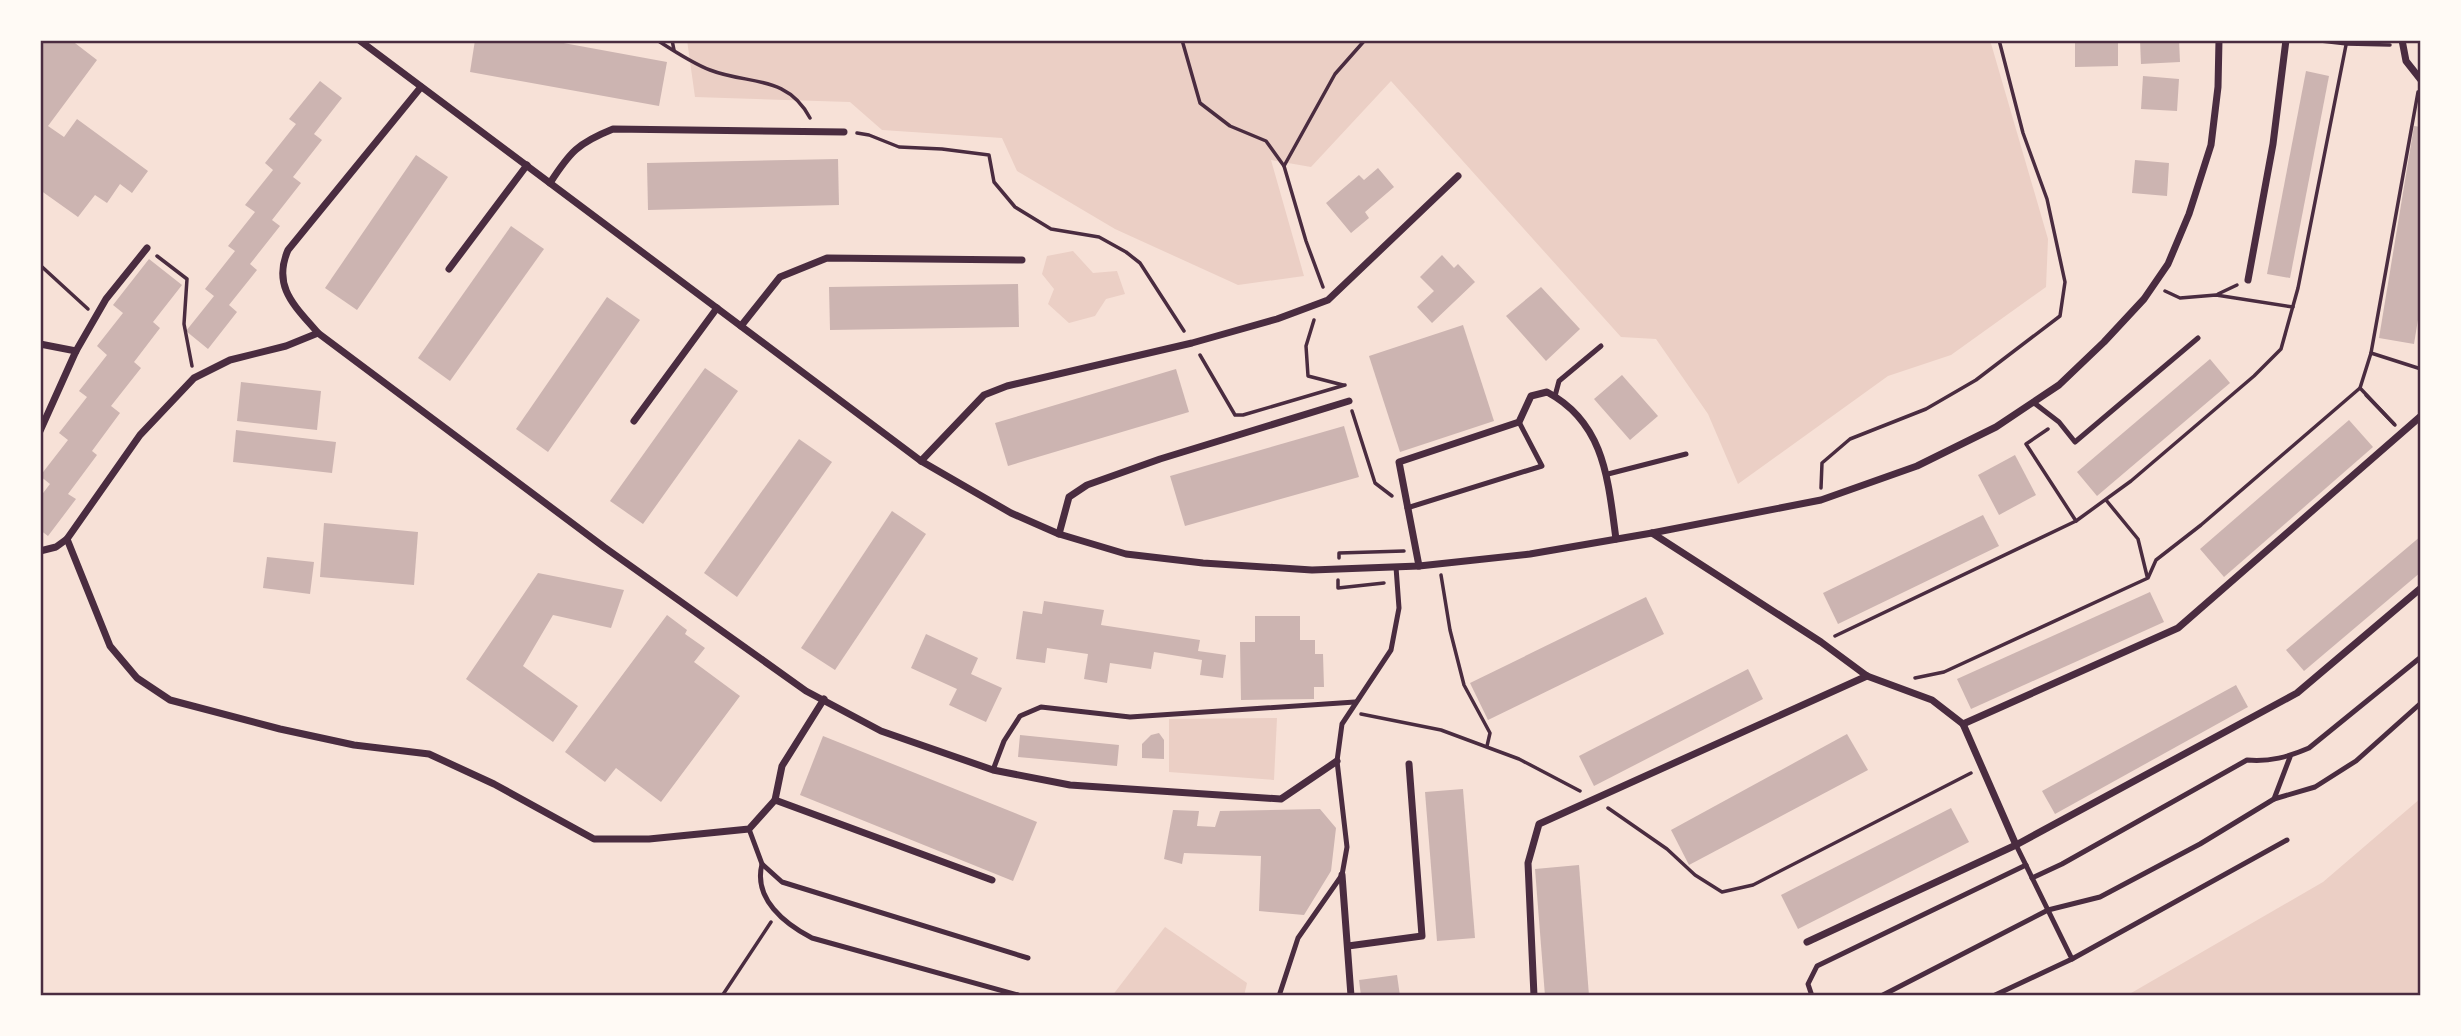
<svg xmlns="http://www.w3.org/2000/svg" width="2461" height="1036" viewBox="0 0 2461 1036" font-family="'Varela Round',sans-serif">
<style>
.green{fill:#ebcfc5}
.building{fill:#ccb4b1}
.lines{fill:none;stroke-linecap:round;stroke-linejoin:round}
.path{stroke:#4a2c40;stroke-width:3.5}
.service{stroke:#4a2c40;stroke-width:5}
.minor{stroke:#4a2c40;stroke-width:7}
.neatline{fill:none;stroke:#4a2c40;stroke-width:2.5}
</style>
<rect width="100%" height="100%" fill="#f7e1d7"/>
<g class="green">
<path d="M687,40H1990L2048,239L2046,287L1951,355L1888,376L1738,484L1708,414L1656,339L1621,337L1391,81L1311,167L1271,160L1304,276L1238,285L1115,229L1017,171L1002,138L882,130L850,102L695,97Z"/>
<path d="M1073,251L1093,273L1117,271L1125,294L1106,299L1095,316L1069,323L1048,304L1054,289L1042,274L1047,256Z"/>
<path d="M1277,718L1274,780L1169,772V719Z"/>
<path d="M2421,798V996H2126L2323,882Z"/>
<path d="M1165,927L1247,983L1244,996H1112Z"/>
</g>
<g class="building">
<path d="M40,40H71L97,60L48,126L64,137L77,119L148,171L132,193L120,184L107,203L95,195L78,217L40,190Z"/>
<path d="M475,40H547L667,62L659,106L470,72Z"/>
<path d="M2075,40H2118V66L2075,67Z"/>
<path d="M2140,40H2179L2180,62L2141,64Z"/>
<path d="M2306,71L2329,76L2290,278L2267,274Z"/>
<path d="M2143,76L2179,79L2177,111L2141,109Z"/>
<path d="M320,81L342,98L314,134L322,140L293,177L301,183L272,220L280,226L250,264L257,270L229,305L237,312L208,349L186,331L214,296L205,289L235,251L228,246L255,212L245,205L273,170L265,163L296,124L289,119Z"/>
<path d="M2414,126L2421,127V301L2414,344L2379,338Z"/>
<path d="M416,155L448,177L357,310L325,288Z"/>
<path d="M838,159L839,205L648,210L647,163Z"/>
<path d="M2135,160L2169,163L2167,196L2132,193Z"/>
<path d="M1378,168L1394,187L1365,212L1369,218L1351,233L1326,203L1359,175L1364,180Z"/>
<path d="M511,226L544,249L450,381L418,358Z"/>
<path d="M1442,255L1454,268L1458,264L1475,282L1432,323L1417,307L1434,291L1420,277Z"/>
<path d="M149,259L182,285L153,322L160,328L134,362L141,368L111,406L120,413L92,451L97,455L68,494L76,499L48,536L40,530V497L50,484L40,476L68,440L59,433L87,397L79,391L107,355L97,346L123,313L113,305Z"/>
<path d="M1018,284L1019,327L830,330L829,287Z"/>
<path d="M1541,287L1580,329L1546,361L1506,316Z"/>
<path d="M607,297L640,320L548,452L516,429Z"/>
<path d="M1463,325L1494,421L1400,452L1369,356Z"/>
<path d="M2210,359L2230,383L2097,496L2077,472Z"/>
<path d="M705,368L738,391L643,524L610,501Z"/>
<path d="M1176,369L1189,412L1008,466L995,423Z"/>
<path d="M1622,375L1658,416L1630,440L1594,399Z"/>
<path d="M241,382L321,391L317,430L237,421Z"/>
<path d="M2349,420L2373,447L2224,577L2200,549Z"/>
<path d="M1344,426L1359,477L1185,526L1170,476Z"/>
<path d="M236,430L336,442L332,473L233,462Z"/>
<path d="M799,439L832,462L737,597L704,573Z"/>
<path d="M2015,455L2036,495L1999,515L1978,475Z"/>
<path d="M892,511L926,534L835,670L801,648Z"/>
<path d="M1983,515L1999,546L1838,624L1823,593Z"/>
<path d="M324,523L418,532L414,585L320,577Z"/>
<path d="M2421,536V572L2304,671L2286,650Z"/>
<path d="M267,557L314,562L310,594L263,588Z"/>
<path d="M538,573L624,590L611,628L553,615L523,666L578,706L553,742L466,679Z"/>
<path d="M2150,592L2164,622L1971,709L1957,679Z"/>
<path d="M1646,597L1664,634L1488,720L1470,683Z"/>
<path d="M1044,601L1104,610L1101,625L1200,640L1198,651L1226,655L1223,678L1200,675L1202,660L1154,652L1151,669L1110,663L1107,683L1084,679L1088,654L1047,648L1045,663L1016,659L1023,611L1042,614Z"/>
<path d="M667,615L687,630L685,634L705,648L694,662L740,696L661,802L616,768L605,782L565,752Z"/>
<path d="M1255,616H1300V640H1315V654H1323L1324,687H1314V699L1241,700L1240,642H1255Z"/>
<path d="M926,634L978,658L971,674L1002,688L986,722L949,705L957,689L911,668Z"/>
<path d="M1748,669L1763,699L1594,786L1579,756Z"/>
<path d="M2236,685L2248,707L2055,814L2042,791Z"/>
<path d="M1159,733L1164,740V759L1142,758V744L1151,735Z"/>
<path d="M1847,734L1868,770L1689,865L1671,830Z"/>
<path d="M1020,735L1119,745L1117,766L1018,757Z"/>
<path d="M823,736L1037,822L1013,881L800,795Z"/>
<path d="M1463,789L1475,938L1437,941L1425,792Z"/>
<path d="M1951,808L1969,842L1798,929L1781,895Z"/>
<path d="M1320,809L1336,828L1331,871L1304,915L1259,911L1261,856L1184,853L1182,864L1164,859L1173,810L1199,811L1197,826L1215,827L1220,811Z"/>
<path d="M1579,865L1589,996H1545L1535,869Z"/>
<path d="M1397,975L1400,996H1361L1359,980Z"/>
</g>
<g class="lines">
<g class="path">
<path d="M657,40C674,51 692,63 710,70C748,85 787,74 810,118"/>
<path d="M672,40L674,50"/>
<path d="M1182,40L1200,103L1230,126L1266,141L1284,166L1306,241L1323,287"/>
<path d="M2312,40L2347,44L2390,45"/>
<path d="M857,133L869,135L899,147L942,149L989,155L994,182L1015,207L1051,229L1099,237L1126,252L1140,263L1184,331"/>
<path d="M1284,166L1335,74L1365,40"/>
<path d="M157,256L187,279L184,324L192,366"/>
<path d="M40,265L88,309"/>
<path d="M2165,291L2180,298L2216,295L2293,307"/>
<path d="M2218,294L2237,285"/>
<path d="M1314,320L1306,346L1308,376L1343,385"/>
<path d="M2371,353L2421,369"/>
<path d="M1200,355L1235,415H1243L1345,385"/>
<path d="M2360,388L2395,425"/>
<path d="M2366,395L2394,424"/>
<path d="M1352,411L1375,483L1392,496"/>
<path d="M2048,429L2026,444L2076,521"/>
<path d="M1821,488L1822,463L1850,439L1926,409L1976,380L2060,316L2065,282L2047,199L2023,133L1999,40"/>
<path d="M2106,500L2138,539L2147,576"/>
<path d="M1339,558V553L1404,551"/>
<path d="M1441,575L1450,630L1464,685L1490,733L1487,746"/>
<path d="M1338,580V588L1384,583"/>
<path d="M1835,636L2076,521L2131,481L2254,376L2281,349L2298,288L2347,40"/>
<path d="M1915,678L1944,672L2148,578L2156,560L2201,525L2360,388L2371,353L2418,92"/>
<path d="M1361,714L1441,730L1519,759L1580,791"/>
<path d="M1608,808L1667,849L1695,875L1722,892L1753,885L1971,773"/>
<path d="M722,996L771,922"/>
</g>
<g class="service">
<path d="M1555,396L1559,381L1601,346"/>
<path d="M2033,402L2059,422L2075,442L2198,338"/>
<path d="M1608,474L1686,454"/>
<path d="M1407,508L1542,466L1519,422"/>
<path d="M993,770L1004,741L1020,716L1041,707L1130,717L1355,702"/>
<path d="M2274,799L2315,787L2356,761L2421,703"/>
<path d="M749,829L762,864L782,882L1028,958"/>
<path d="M762,864C753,899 785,924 812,938L1018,995"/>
<path d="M2032,878L2062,864L2247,760C2270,762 2288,757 2309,748L2421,657"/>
<path d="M2072,959L2287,840"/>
<path d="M1279,996L1298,938L1342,875L1347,847L1337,761L1342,724L1391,650L1399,608L1396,567"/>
<path d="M1812,996L1808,984L1817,966L2026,865"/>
<path d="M1881,996L2048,910L2100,897L2200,844L2274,799L2290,757"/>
<path d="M1993,996L2072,959L2016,845"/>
</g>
<g class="minor">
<path d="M359,40L921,461L1011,513L1059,534L1126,554L1203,563L1312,570L1419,566L1530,554L1652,533L1821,500L1917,466L1996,427L2059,385L2104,342L2144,299L2168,264L2189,214L2211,145L2218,87L2219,40"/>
<path d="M2402,40L2406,61L2421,80"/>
<path d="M421,87L288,250C272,287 295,306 318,333L604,547L806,691L881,731L993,770L1070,785L1281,799L1337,761"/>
<path d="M550,183C570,152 578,143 613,129L844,132"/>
<path d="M449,269L527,165"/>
<path d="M2248,280L2273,144L2286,40"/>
<path d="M741,326L780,277L827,258L1022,260"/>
<path d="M40,344L76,351"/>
<path d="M634,421L717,308"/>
<path d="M40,431L76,351L106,299L147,248"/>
<path d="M921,461L984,395L1007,386L1192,343L1277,319L1328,300L1458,176"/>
<path d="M1652,533L1821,642L1867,676L1932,700L1963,724L2016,845"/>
<path d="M1059,534L1069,497L1087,485L1160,459L1349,401"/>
<path d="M67,539L110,646L137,678L170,700L280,729L354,745L429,754L494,784L594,839H649L749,829L775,800L992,880"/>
<path d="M40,551L56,547L67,539L140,435L194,378L230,360L286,346L318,333"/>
<path d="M1419,566L1399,462L1519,422L1531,396L1547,392C1605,423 1608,480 1616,539"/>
<path d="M1963,724L2178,628L2421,416"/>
<path d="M775,800L782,766L824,699"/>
<path d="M1342,875L1351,996"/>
<path d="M1807,942L2016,845L2297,693L2421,588"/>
<path d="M1348,946L1422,936L1409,764"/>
<path d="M1534,996L1528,863L1539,824L1867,676"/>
</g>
</g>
<rect width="2461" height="1036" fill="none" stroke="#fffaf5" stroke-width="84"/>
<rect x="42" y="42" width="2377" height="952" class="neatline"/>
</svg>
